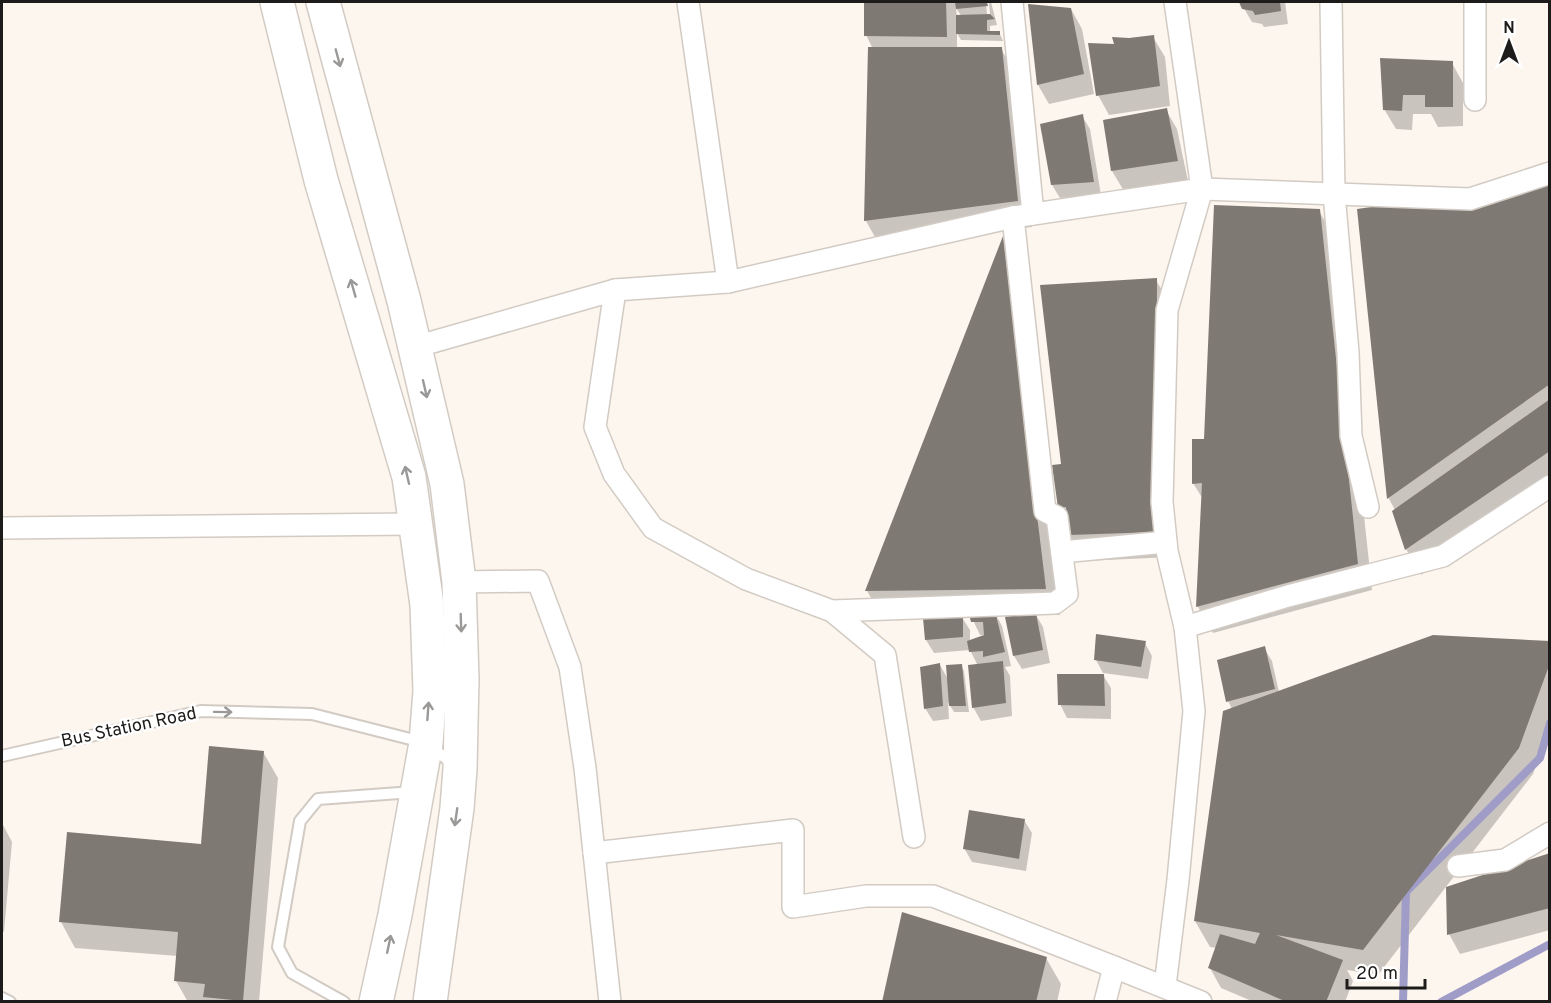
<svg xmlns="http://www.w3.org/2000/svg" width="1551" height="1003" viewBox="0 0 1551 1003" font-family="Overpass,sans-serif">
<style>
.shadow{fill:#0003;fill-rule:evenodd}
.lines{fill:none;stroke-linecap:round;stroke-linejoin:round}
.stream{stroke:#a09cc8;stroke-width:8}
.building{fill:#7f7973}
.service-casing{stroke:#d2cbc4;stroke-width:14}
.minor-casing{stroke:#d2cbc4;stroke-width:24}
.primary-casing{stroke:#d2cbc4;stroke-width:36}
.service{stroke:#fff;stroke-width:10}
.minor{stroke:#fff;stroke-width:21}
.primary{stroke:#fff;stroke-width:33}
.oneway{stroke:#9a9998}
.labels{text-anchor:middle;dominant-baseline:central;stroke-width:5;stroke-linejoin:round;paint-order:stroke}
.street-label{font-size:18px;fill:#1e1c1a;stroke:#fff}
</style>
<rect width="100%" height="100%" fill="#fdf6ef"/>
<g class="shadow">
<path d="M866,2H991L997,25L990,26V32H999L1003,41L961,40L957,33V49H1001L1016,74L1032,227L880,246L866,221L873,49L866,35ZM986,3H989L990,14H987ZM956,8L962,17H957Z"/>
<path d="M1240,2H1285L1288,24L1264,27L1262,24L1252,22Z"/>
<path d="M1071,9L1082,29L1094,94L1049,104L1038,85Z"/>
<path d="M1153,37L1165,57L1170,106L1109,115L1098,95Z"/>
<path d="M1382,60L1452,63L1463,83V126L1438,127L1431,114H1413L1412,130L1396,129L1384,109Z"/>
<path d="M1166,110L1177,129L1188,181L1124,191L1112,171Z"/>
<path d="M1082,116L1090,129L1101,195L1060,198L1052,185Z"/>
<path d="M1550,184V486L1421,575L1406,549L1394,511L1395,510L1389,499L1359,211Z"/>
<path d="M1319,211L1334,237L1372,590L1213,633L1198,607L1203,496H1201L1193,483L1205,440Z"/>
<path d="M1003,239L1017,263L1060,615H1036L1043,627L1050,663L1022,669L1014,656L1006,615H996L1002,626L1011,666L1005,667L1010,676L1012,716L981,721L973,707L978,666L970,650L934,653L926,640L930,616L882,617L867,591ZM961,616H971L980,635H988L970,642V630Z"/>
<path d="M1156,280L1171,306L1170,557L1085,561L1070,535L1059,507L1063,465Z"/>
<path d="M1145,643L1152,656L1148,679L1103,673L1096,660Z"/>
<path d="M1550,643V729L1533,774L1378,975L1347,970L1353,981L1345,1002H1254L1221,988L1210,968L1217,948L1210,947L1195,921L1232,709L1228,701L1264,648L1272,661L1279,692Z"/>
<path d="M940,665L949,681L961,665L964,671L969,712H954L948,702L949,719L933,721L925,708Z"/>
<path d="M1103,675L1111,688V719L1067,718L1060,704Z"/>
<path d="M263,752L278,778L259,1002H188L176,981L178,956L75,948L61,922L202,845Z"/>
<path d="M1024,820L1032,833L1026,871L972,862L964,848Z"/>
<path d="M2,823L12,842L4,932L2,931Z"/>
<path d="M1550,855V930L1460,954L1449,934Z"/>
<path d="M1046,958L1061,984L1057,1002H884Z"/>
</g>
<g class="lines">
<g class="stream">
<path d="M1403,1002L1406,892L1540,758L1550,723"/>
<path d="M1441,1002L1550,944"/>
</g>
</g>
<g class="building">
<path d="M864,2H946L947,37L864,36Z"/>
<path d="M955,2H987L988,6L956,9Z"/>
<path d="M1239,2H1280L1281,11L1255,15L1253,11L1242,9Z"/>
<path d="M1028,4L1071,8L1084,74L1037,85Z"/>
<path d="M990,14L995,19L987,20V31H1000V35L956,34V15Z"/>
<path d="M1154,35L1160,86L1096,96L1088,43L1114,44L1112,37L1129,38Z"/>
<path d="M868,47H1002L1018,201L864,221Z"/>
<path d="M1380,58L1453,61V107H1425V95H1403L1402,111L1383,110Z"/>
<path d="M1167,108L1178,161L1111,171L1103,120Z"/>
<path d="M1083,114L1094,182L1051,185L1040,124Z"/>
<path d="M1550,182V384L1387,499L1357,209Z"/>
<path d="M1214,205L1320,209L1358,564L1196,607L1202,483L1192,484V439H1204Z"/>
<path d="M1003,236L1046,589L865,591Z"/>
<path d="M1157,278L1156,532L1069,535L1066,507L1058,508L1052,465L1061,464L1040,285Z"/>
<path d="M1550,399V451L1405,550L1392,511Z"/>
<path d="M995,611L1005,652L983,657V651L969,652L967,641L984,635L983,622H971L969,614Z"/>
<path d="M1036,613L1043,650L1013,656L1005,617Z"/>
<path d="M963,616V637L925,640L923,618Z"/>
<path d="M1096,634L1146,641L1141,667L1094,660Z"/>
<path d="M1433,635L1550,641V663L1519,748L1363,950L1276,935L1343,960L1326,1002H1287L1208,968L1220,934L1255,944L1260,933L1194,921L1223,711Z"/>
<path d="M1265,646L1275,689L1226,702L1217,660Z"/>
<path d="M1003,661L1006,703L972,708L968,665Z"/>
<path d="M940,663L943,706L924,709L920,667Z"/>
<path d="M962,664L966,706H949L946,665Z"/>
<path d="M1057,674H1104L1105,706L1058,705Z"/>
<path d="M209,746L264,751L243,1001L203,997L205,984L174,981L178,932L59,922L67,832L201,844Z"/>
<path d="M969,810L1025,819L1019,859L963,849Z"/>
<path d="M1550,853V908L1447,935L1446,887Z"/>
<path d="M902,912L1047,957L1036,1002H882Z"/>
</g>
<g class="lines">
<g class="service-casing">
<g id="service">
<path d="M2,756L201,711L312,714L426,743L453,764"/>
<path d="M2,998L10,1002"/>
<path d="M344,1002L292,973L278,947L300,821L318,799L413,792"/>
</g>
</g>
<g class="minor-casing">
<g id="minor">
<path d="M688,2L728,282"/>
<path d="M1012,2L1033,214"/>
<path d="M1331,2L1334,194L1348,352L1351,436L1368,507"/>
<path d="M1475,2V100"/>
<path d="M615,290L595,427L614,474L653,528L746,579L832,611L885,655L914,837"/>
<path d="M415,347L615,290L728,282L1013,217L1202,189L1470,199L1550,173"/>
<path d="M2,528L416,524"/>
<path d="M1062,552L1166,542"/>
<path d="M459,582L538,581L570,667L585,768L610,1002"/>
<path d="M832,611L1055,603L1067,594L1057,517L1045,511L1013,217"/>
<path d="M1185,627L1288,596L1443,556L1550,486"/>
<path d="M594,853L793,830V907L866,896H933L1114,967"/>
<path d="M1458,866L1505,860L1550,833"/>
<path d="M1165,986L1178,880L1194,711L1185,627L1167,551L1162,502L1167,310L1202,189L1175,2"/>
<path d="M1105,1002L1114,967L1201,1002"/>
</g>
</g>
<g class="primary-casing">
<g id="primary">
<path d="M277,2L321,180L409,477L427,605L430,691L426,743L395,915L376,1002"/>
<path d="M323,2L404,301L447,484L459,582L462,679L460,769L457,808L430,1002"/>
</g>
</g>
<use href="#service" class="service"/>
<use href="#minor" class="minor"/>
<use href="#primary" class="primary"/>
</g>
<defs><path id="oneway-shaft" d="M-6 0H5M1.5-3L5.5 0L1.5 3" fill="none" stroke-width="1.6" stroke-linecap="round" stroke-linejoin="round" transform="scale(1.5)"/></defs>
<g class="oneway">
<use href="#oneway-shaft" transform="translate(338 58) rotate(75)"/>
<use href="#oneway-shaft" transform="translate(353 288) rotate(-106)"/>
<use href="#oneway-shaft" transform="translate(425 389) rotate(77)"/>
<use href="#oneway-shaft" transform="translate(407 475) rotate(-103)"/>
<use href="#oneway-shaft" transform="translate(461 623) rotate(88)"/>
<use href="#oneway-shaft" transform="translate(428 711) rotate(-86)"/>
<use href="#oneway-shaft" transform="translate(223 712) rotate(1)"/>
<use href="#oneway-shaft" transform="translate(456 817) rotate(98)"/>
<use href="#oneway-shaft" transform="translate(389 944) rotate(-78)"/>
</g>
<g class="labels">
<g class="street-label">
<text transform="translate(129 728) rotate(-12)">Bus Station Road</text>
</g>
</g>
<rect width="1551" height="1003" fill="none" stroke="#1e1c1a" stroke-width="6"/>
<g transform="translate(1509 42)" stroke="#ffffff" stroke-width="4.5" paint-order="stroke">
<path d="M0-4.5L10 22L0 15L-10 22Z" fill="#1e1c1a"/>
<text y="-9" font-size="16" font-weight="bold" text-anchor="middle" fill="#1e1c1a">N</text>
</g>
<path d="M1347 979v9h78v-9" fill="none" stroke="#1e1c1a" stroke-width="3"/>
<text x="1356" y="979" font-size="18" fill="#1e1c1a" stroke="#ffffff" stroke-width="4.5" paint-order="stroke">20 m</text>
</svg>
